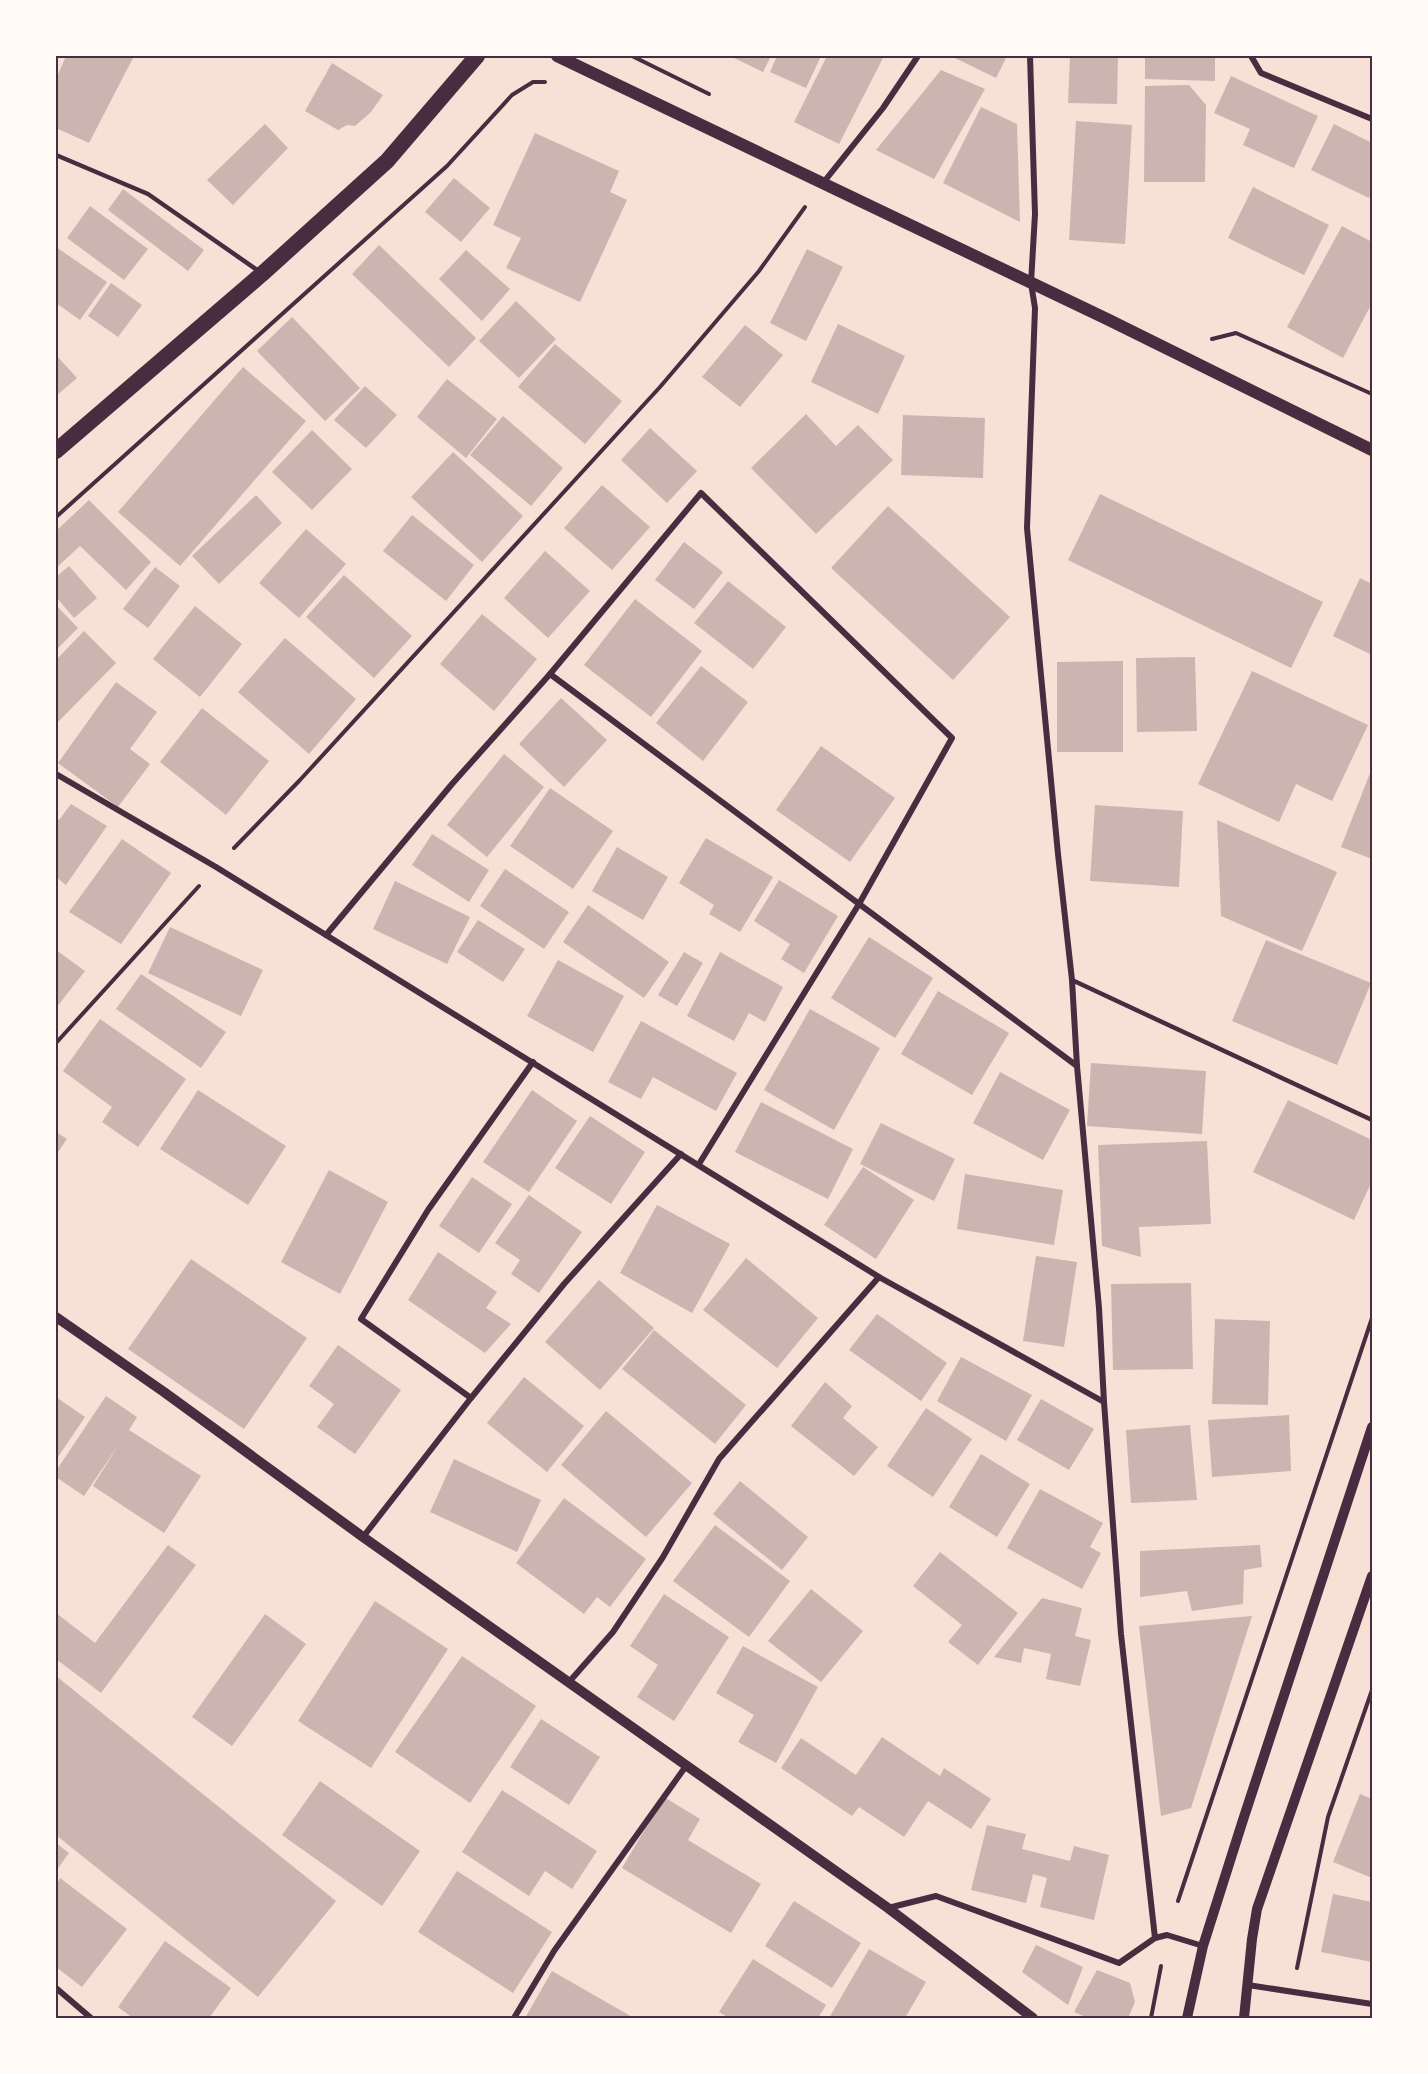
<svg xmlns="http://www.w3.org/2000/svg" width="1428" height="2074" viewBox="0 0 1428 2074" font-family="Helvetica,sans-serif">
<style>
.building{fill:#ccb4b1}
.lines{fill:none;stroke-linecap:round;stroke-linejoin:round}
.path{stroke:#4a2c40;stroke-width:4}
.service{stroke:#4a2c40;stroke-width:4.5}
.minor{stroke:#4a2c40;stroke-width:6}
.tertiary{stroke:#4a2c40;stroke-width:10}
.secondary{stroke:#4a2c40;stroke-width:12}
.trunk{stroke:#4a2c40;stroke-width:16}
.neatline{fill:none;stroke:#4a2c40;stroke-width:2}
</style>
<rect width="100%" height="100%" fill="#f7e1d7"/>
<g class="building">
<path d="M66,56H134L89,143L56,128V79Z"/>
<path d="M733,56H771L763,72L732,57Z"/>
<path d="M777,56H821L806,88L770,72Z"/>
<path d="M827,56H884L839,144L794,122Z"/>
<path d="M951,56H1007L996,78Z"/>
<path d="M1070,56H1118L1117,104L1068,103Z"/>
<path d="M1145,56H1215V81L1145,79Z"/>
<path d="M332,63L383,95L371,112L355,126L347,125L338,130L305,111Z"/>
<path d="M941,70L985,89L934,179L876,150Z"/>
<path d="M1231,76L1318,116L1294,168L1243,145L1250,129L1214,113Z"/>
<path d="M1189,85L1206,105L1205,182H1144L1145,86Z"/>
<path d="M981,107L1017,124L1020,222L943,183Z"/>
<path d="M1076,121L1132,125L1125,244L1069,240Z"/>
<path d="M265,124L288,148L233,205L207,180Z"/>
<path d="M1334,124L1372,143V192L1369,198L1311,170Z"/>
<path d="M535,133L619,171L610,192L627,200L580,302L506,268L521,238L493,225Z"/>
<path d="M454,178L490,208L461,242L425,212Z"/>
<path d="M1253,187L1329,225L1304,275L1228,238Z"/>
<path d="M123,189L204,250L188,271L108,210Z"/>
<path d="M90,206L148,249L124,280L67,238Z"/>
<path d="M1342,226L1372,242V303L1343,358L1287,327Z"/>
<path d="M379,245L476,338L449,367L352,274Z"/>
<path d="M56,247L107,282L80,320L56,303Z"/>
<path d="M807,249L843,267L806,341L770,323Z"/>
<path d="M466,250L510,289L482,321L439,279Z"/>
<path d="M111,283L142,305L118,337L88,316Z"/>
<path d="M516,301L556,339L519,378L479,341Z"/>
<path d="M292,317L360,388L325,421L257,351Z"/>
<path d="M838,324L905,356L878,414L811,382Z"/>
<path d="M745,325L783,355L740,407L702,377Z"/>
<path d="M555,344L622,401L585,444L518,387Z"/>
<path d="M56,355L77,378L56,396Z"/>
<path d="M243,367L306,421L180,566L118,512Z"/>
<path d="M447,379L497,419L466,458L417,417Z"/>
<path d="M365,386L397,415L366,448L334,420Z"/>
<path d="M806,414L836,446L858,425L893,460L816,534L751,468Z"/>
<path d="M903,415L985,418L983,478L901,475Z"/>
<path d="M503,416L563,468L531,506L470,455Z"/>
<path d="M650,428L697,471L667,503L621,460Z"/>
<path d="M312,430L352,469L312,510L272,472Z"/>
<path d="M453,452L523,516L482,562L411,497Z"/>
<path d="M602,485L650,527L612,570L564,528Z"/>
<path d="M1100,494L1323,602L1291,668L1068,560Z"/>
<path d="M256,495L282,523L219,584L192,556Z"/>
<path d="M89,500L151,562L126,590L80,546L56,568V531Z"/>
<path d="M888,506L1010,617L953,680L831,568Z"/>
<path d="M412,515L474,565L446,601L383,551Z"/>
<path d="M306,529L346,564L299,618L259,583Z"/>
<path d="M684,542L723,572L694,609L655,580Z"/>
<path d="M545,551L590,591L548,638L504,598Z"/>
<path d="M69,566L97,598L74,618L56,597V577Z"/>
<path d="M155,567L180,586L148,628L123,609Z"/>
<path d="M344,575L412,636L374,678L306,617Z"/>
<path d="M1360,578L1372,584V655L1333,636Z"/>
<path d="M728,581L786,627L753,669L694,623Z"/>
<path d="M635,599L702,651L651,717L584,665Z"/>
<path d="M56,605L78,628L56,650Z"/>
<path d="M195,606L242,644L200,697L153,659Z"/>
<path d="M482,614L537,659L494,711L440,664Z"/>
<path d="M84,631L116,663L56,724V660Z"/>
<path d="M285,638L356,699L309,754L238,692Z"/>
<path d="M1195,657L1197,731L1137,732L1136,658Z"/>
<path d="M1123,661V752H1057V662Z"/>
<path d="M701,666L748,702L703,761L656,723Z"/>
<path d="M1252,671L1368,725L1332,801L1296,784L1279,822L1198,784Z"/>
<path d="M116,682L157,712L130,749L150,764L118,807L58,763Z"/>
<path d="M561,698L607,740L564,787L519,744Z"/>
<path d="M202,708L269,761L226,815L160,762Z"/>
<path d="M821,746L895,798L850,862L776,810Z"/>
<path d="M504,754L544,787L487,857L447,825Z"/>
<path d="M1372,768V859L1341,847Z"/>
<path d="M550,788L613,831L573,889L510,846Z"/>
<path d="M71,804L107,826L66,885L56,877V818L59,820Z"/>
<path d="M1095,805L1183,811L1179,887L1090,881Z"/>
<path d="M1217,820L1337,872L1302,951L1221,916Z"/>
<path d="M432,834L489,870L469,902L412,865Z"/>
<path d="M706,838L773,877L740,932L709,914L714,905L679,883Z"/>
<path d="M122,839L171,873L121,944L69,912Z"/>
<path d="M617,847L668,877L643,920L592,891Z"/>
<path d="M505,869L569,912L544,949L480,906Z"/>
<path d="M779,880L838,916L804,973L781,959L790,944L754,921Z"/>
<path d="M395,881L470,917L447,964L373,929Z"/>
<path d="M588,905L669,962L644,998L563,942Z"/>
<path d="M478,920L525,949L503,982L457,952Z"/>
<path d="M170,927L263,970L241,1016L148,973Z"/>
<path d="M869,937L933,978L895,1038L831,998Z"/>
<path d="M1266,940L1371,983L1337,1065L1232,1021Z"/>
<path d="M56,950L85,971L56,1008Z"/>
<path d="M684,952L703,963L677,1006L658,995Z"/>
<path d="M720,952L783,987L765,1022L749,1013L734,1041L687,1016Z"/>
<path d="M558,960L624,996L593,1052L527,1016Z"/>
<path d="M141,974L226,1032L201,1068L116,1009Z"/>
<path d="M938,991L1009,1033L972,1095L901,1054Z"/>
<path d="M810,1009L880,1048L834,1130L764,1090Z"/>
<path d="M100,1019L186,1079L138,1147L102,1122L112,1107L63,1071Z"/>
<path d="M641,1021L737,1073L716,1111L653,1077L641,1099L608,1082Z"/>
<path d="M1091,1063L1206,1071L1202,1134L1087,1126Z"/>
<path d="M1000,1072L1070,1110L1043,1160L973,1123Z"/>
<path d="M198,1090L286,1146L248,1205L160,1149Z"/>
<path d="M532,1090L577,1121L529,1192L483,1162Z"/>
<path d="M1288,1100L1372,1140V1181L1354,1220L1253,1172Z"/>
<path d="M761,1102L853,1149L828,1199L735,1152Z"/>
<path d="M590,1116L645,1152L611,1204L555,1168Z"/>
<path d="M881,1123L955,1159L934,1201L860,1164Z"/>
<path d="M56,1132L67,1139L56,1155Z"/>
<path d="M1207,1141L1211,1224L1139,1227L1141,1257L1102,1246L1098,1145Z"/>
<path d="M863,1167L914,1200L876,1259L824,1225Z"/>
<path d="M329,1170L388,1202L340,1294L281,1262Z"/>
<path d="M965,1174L1063,1190L1054,1245L957,1229Z"/>
<path d="M472,1177L512,1204L479,1253L439,1226Z"/>
<path d="M529,1195L582,1232L539,1293L511,1274L520,1260L495,1243Z"/>
<path d="M657,1205L730,1244L692,1313L620,1273Z"/>
<path d="M438,1252L497,1292L486,1308L511,1324L485,1353L408,1300Z"/>
<path d="M1036,1256L1077,1262L1064,1347L1023,1341Z"/>
<path d="M746,1258L818,1318L777,1368L703,1310Z"/>
<path d="M191,1259L307,1338L244,1429L128,1349Z"/>
<path d="M599,1280L654,1328L600,1390L545,1342Z"/>
<path d="M1191,1283L1193,1369L1113,1370L1111,1284Z"/>
<path d="M877,1314L947,1363L921,1401L849,1350Z"/>
<path d="M1215,1319L1270,1321L1268,1405L1212,1404Z"/>
<path d="M654,1330L746,1405L715,1444L622,1369Z"/>
<path d="M338,1345L401,1390L355,1454L317,1427L334,1404L309,1386Z"/>
<path d="M961,1357L1032,1395L1006,1441L937,1401Z"/>
<path d="M524,1377L584,1426L547,1472L487,1423Z"/>
<path d="M825,1382L852,1406L843,1418L878,1447L854,1476L791,1426Z"/>
<path d="M106,1396L137,1417L129,1430L201,1476L164,1533L93,1486L119,1444L84,1496L56,1477V1471Z"/>
<path d="M56,1397L85,1417L56,1460Z"/>
<path d="M1041,1399L1094,1429L1069,1470L1017,1440Z"/>
<path d="M926,1408L972,1439L933,1497L887,1466Z"/>
<path d="M606,1411L692,1483L646,1537L561,1465Z"/>
<path d="M1289,1415L1291,1471L1212,1477L1208,1420Z"/>
<path d="M1190,1425L1197,1500L1131,1503L1126,1430Z"/>
<path d="M981,1454L1030,1484L997,1537L949,1507Z"/>
<path d="M454,1459L541,1500L517,1552L430,1512Z"/>
<path d="M740,1481L808,1537L782,1570L713,1514Z"/>
<path d="M1040,1489L1103,1523L1090,1547L1101,1553L1082,1589L1007,1548Z"/>
<path d="M564,1498L646,1559L610,1607L597,1597L584,1614L516,1563Z"/>
<path d="M715,1525L790,1581L749,1637L673,1581Z"/>
<path d="M168,1545L196,1565L101,1693L56,1659V1613L95,1643Z"/>
<path d="M1260,1545L1262,1567L1244,1570L1243,1604L1192,1611L1187,1591L1140,1597V1551Z"/>
<path d="M940,1552L1018,1613L978,1665L948,1642L962,1625L913,1586Z"/>
<path d="M811,1589L863,1631L821,1682L768,1641Z"/>
<path d="M664,1594L729,1637L674,1721L637,1697L658,1665L630,1646Z"/>
<path d="M1042,1598L1082,1608L1075,1636L1091,1640L1080,1686L1046,1679L1051,1654L1024,1648L1021,1663L994,1657Z"/>
<path d="M375,1601L448,1649L371,1768L298,1721Z"/>
<path d="M265,1614L306,1644L232,1746L192,1717Z"/>
<path d="M1252,1616L1191,1808L1161,1816L1139,1626Z"/>
<path d="M743,1646L818,1687L776,1763L738,1742L754,1715L716,1693Z"/>
<path d="M462,1656L536,1706L470,1803L395,1752Z"/>
<path d="M56,1676L336,1901L258,1997L56,1835Z"/>
<path d="M541,1719L600,1757L569,1805L510,1767Z"/>
<path d="M882,1737L940,1776L944,1768L991,1799L971,1829L928,1801L904,1837L859,1807L852,1816L781,1768L801,1738L856,1775Z"/>
<path d="M320,1781L420,1851L382,1906L282,1835Z"/>
<path d="M502,1790L597,1851L572,1889L545,1871L529,1896L462,1852Z"/>
<path d="M1360,1794L1372,1799V1878L1333,1862Z"/>
<path d="M664,1797L700,1819L688,1840L761,1884L731,1933L622,1868Z"/>
<path d="M987,1825L1026,1834L1022,1849L1070,1861L1074,1846L1109,1855L1094,1920L1040,1907L1047,1878L1033,1874L1026,1903L971,1890Z"/>
<path d="M56,1843L69,1853L56,1871Z"/>
<path d="M457,1871L552,1932L513,1993L418,1932Z"/>
<path d="M60,1878L127,1929L82,1987L56,1967V1885Z"/>
<path d="M1333,1894L1372,1902V1962L1321,1952Z"/>
<path d="M794,1901L861,1943L832,1988L765,1946Z"/>
<path d="M165,1941L231,1988L209,2018H133L118,2007Z"/>
<path d="M1036,1945L1083,1967L1068,2005L1022,1972Z"/>
<path d="M869,1949L926,1982L905,2018H829Z"/>
<path d="M753,1959L826,2005L818,2018H729L719,2012Z"/>
<path d="M1097,1970L1130,1983L1135,2002L1128,2018H1088L1074,2012Z"/>
<path d="M552,1971L634,2018H525Z"/>
</g>
<g class="lines">
<g class="path">
<path d="M632,56L709,94"/>
<path d="M1212,339L1236,333L1372,394"/>
<path d="M56,517L447,166L512,95L533,82H545"/>
<path d="M234,848L300,780L660,387L759,271L805,207"/>
<path d="M56,1043L199,886"/>
<path d="M1178,1901L1372,1318"/>
<path d="M1297,1968L1328,1817L1372,1690"/>
<path d="M1151,2018L1161,1966"/>
</g>
<g class="service">
<path d="M56,155L148,194L260,272"/>
<path d="M1072,980L1372,1120"/>
</g>
<g class="minor">
<path d="M1030,56L1035,214L1031,283L1035,308L1027,528L1058,854L1072,980L1077,1066L1099,1308L1104,1402L1121,1634L1155,1938"/>
<path d="M1251,56L1261,73L1372,119"/>
<path d="M823,183L883,108L918,56"/>
<path d="M550,674L1077,1066"/>
<path d="M56,774L216,867L879,1277L1104,1402"/>
<path d="M326,935L452,784L550,674L701,493L952,738L859,904L699,1164"/>
<path d="M471,1398L361,1319L428,1210L533,1062"/>
<path d="M363,1537L471,1398L564,1284L681,1154"/>
<path d="M569,1682L613,1632L663,1557L719,1459L879,1277"/>
<path d="M888,1908L936,1896L1119,1963L1155,1938L1167,1935L1203,1946"/>
<path d="M1248,1985L1372,2004"/>
<path d="M56,1988L91,2018"/>
<path d="M514,2018L554,1951L686,1766"/>
</g>
<g class="tertiary">
<path d="M56,1317L164,1392L363,1537L888,1908L1033,2018"/>
<path d="M1187,2018L1203,1946L1242,1823L1372,1427"/>
<path d="M1244,2018L1252,1939L1257,1909L1372,1576"/>
</g>
<path class="secondary" d="M557,56L1109,320L1372,450"/>
<path class="trunk" d="M56,451L262,274L387,161L477,56"/>
</g>
<rect width="1428" height="2074" fill="none" stroke="#fffaf5" stroke-width="114"/>
<rect x="57" y="57" width="1314" height="1960" class="neatline"/>
</svg>
